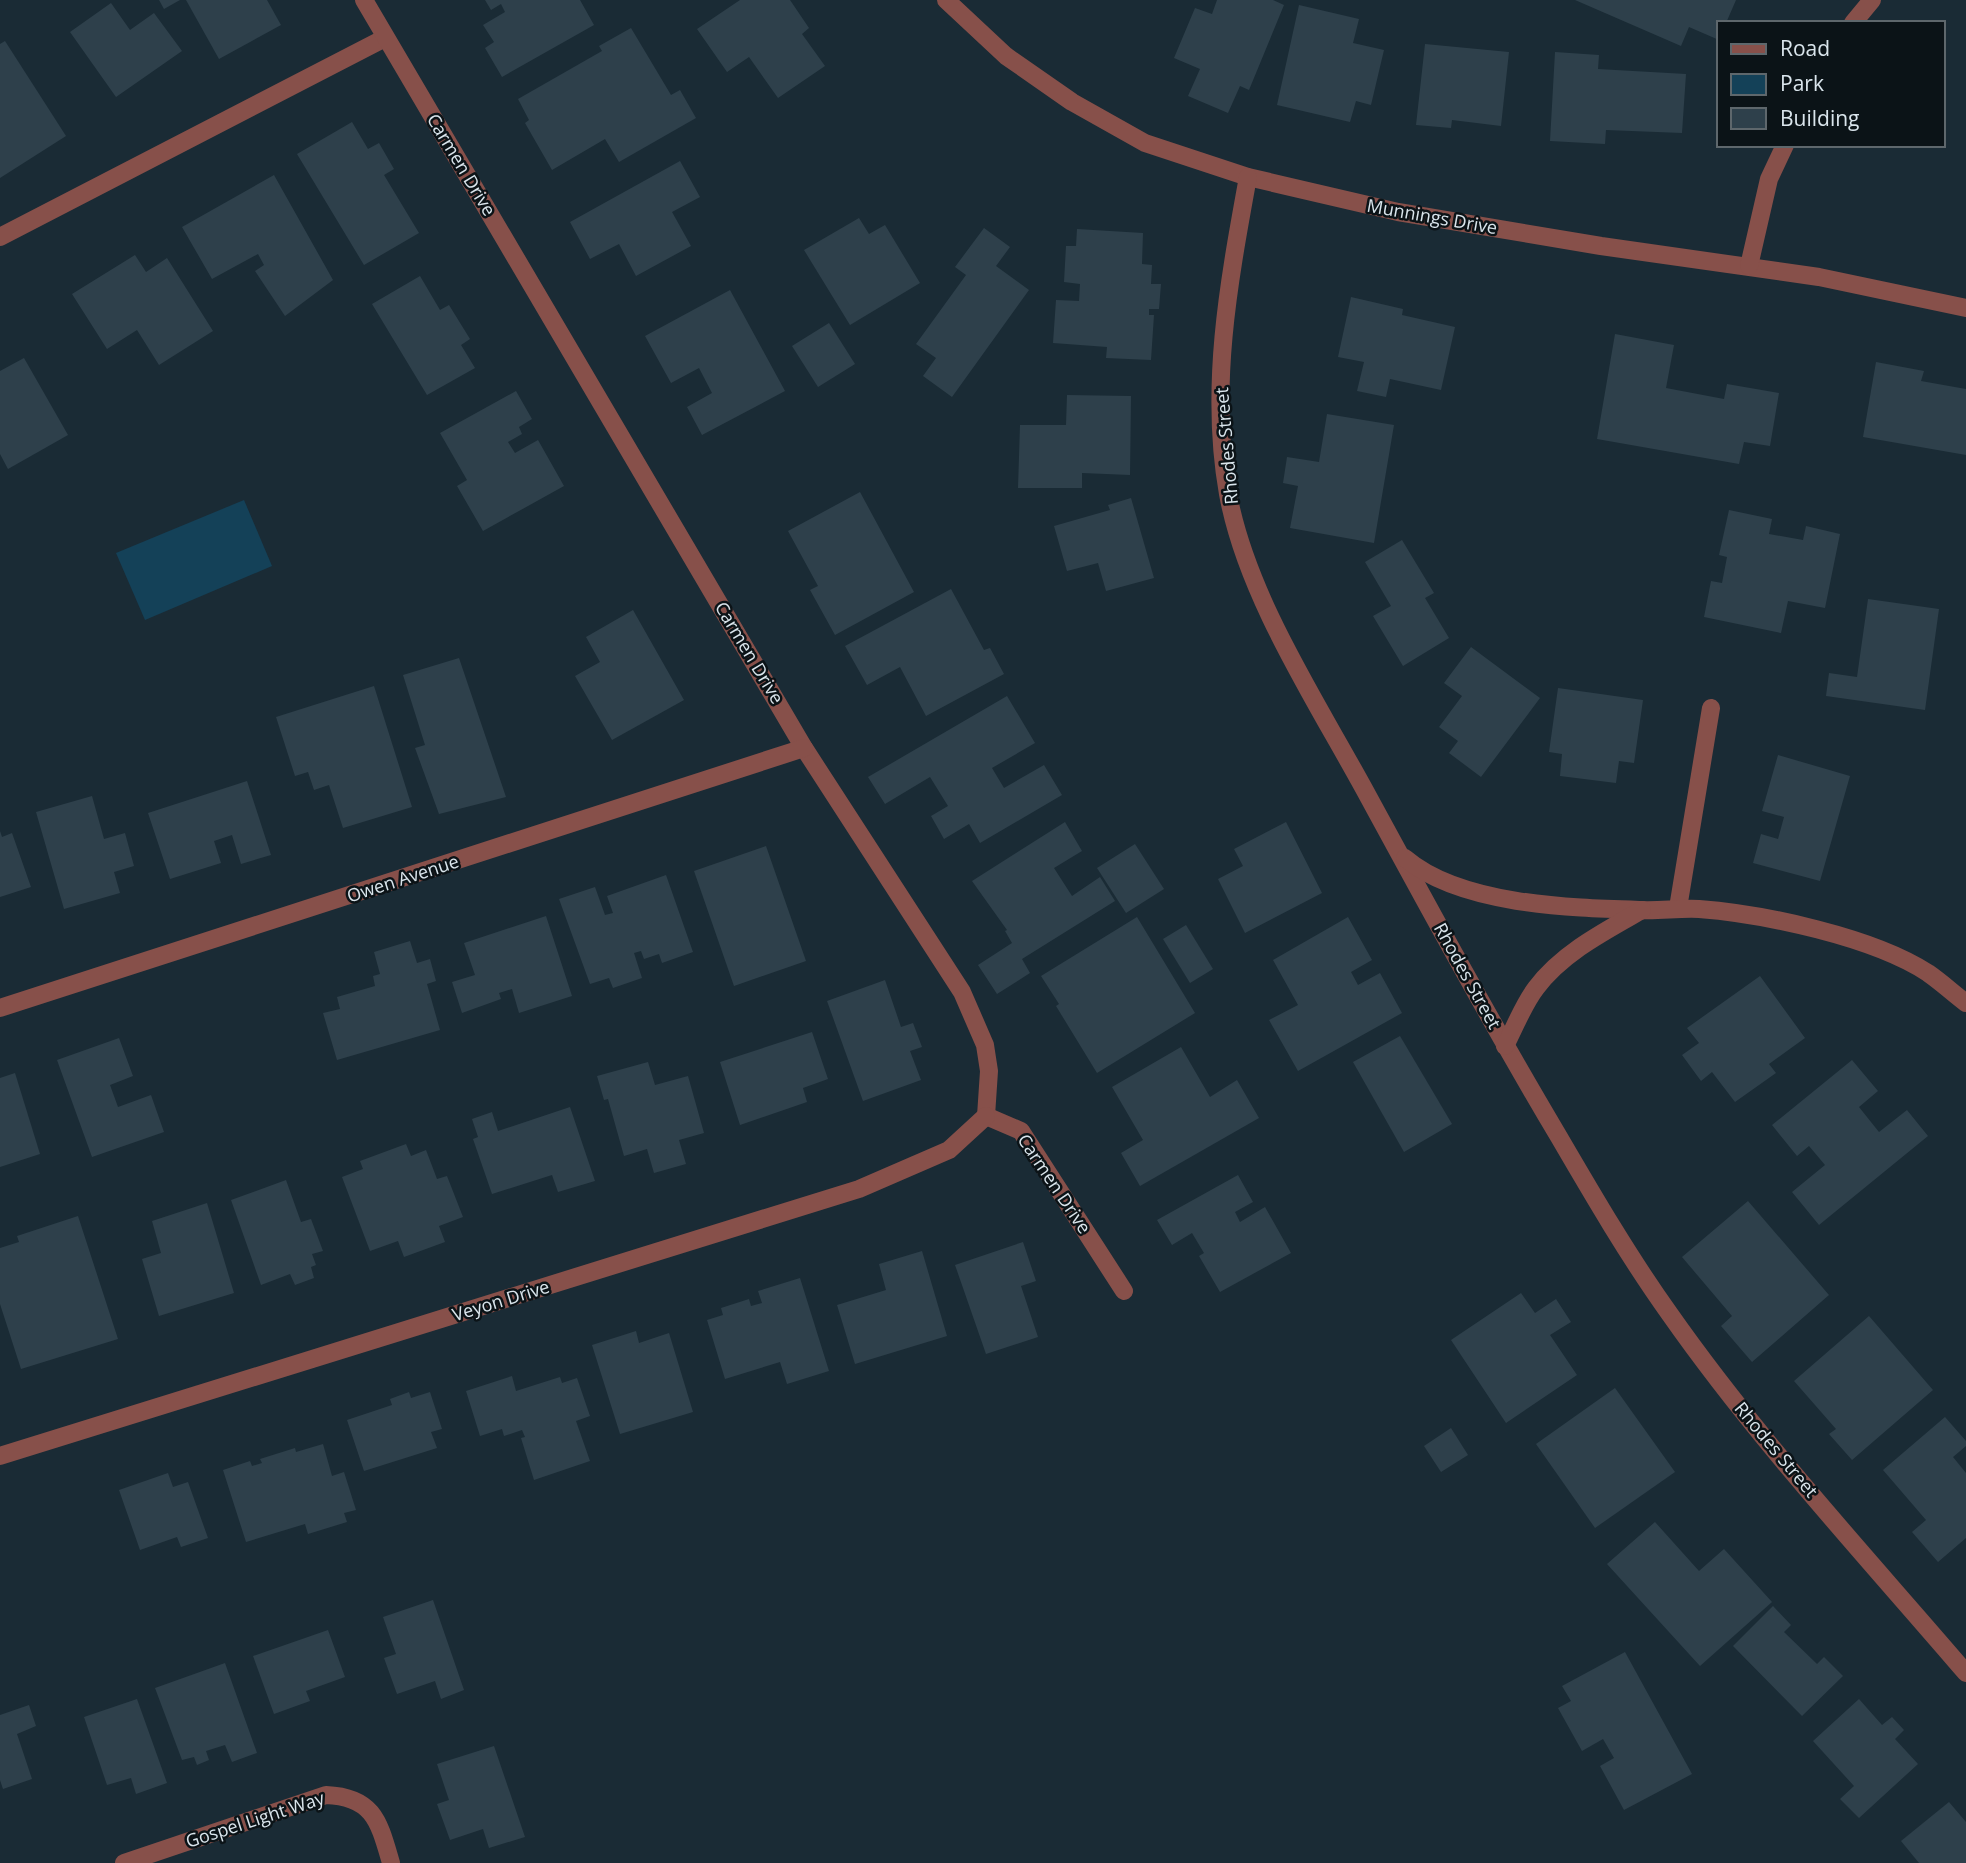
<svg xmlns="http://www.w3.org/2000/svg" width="1966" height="1863" viewBox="0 0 1966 1863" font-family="'Open Sans',sans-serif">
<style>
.green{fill:#144158}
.building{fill:#2e404b}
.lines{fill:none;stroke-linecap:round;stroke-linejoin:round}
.service{stroke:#87504a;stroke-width:18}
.minor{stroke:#87504a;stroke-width:18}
.labels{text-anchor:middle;stroke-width:5;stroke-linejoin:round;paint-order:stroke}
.street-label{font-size:18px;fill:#dae5ec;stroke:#0b1317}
</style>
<rect width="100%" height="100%" fill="#1a2b35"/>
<!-- green -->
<path class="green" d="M244 500 272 566 145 620 116 553Z"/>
<!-- building -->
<g class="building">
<path d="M159 0H180L164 9Z"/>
<path d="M186 0H267L281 25 219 59Z"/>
<path d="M485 0H580L594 25 502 77 485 48 494 42 483 25 505 12 501 4 491 10Z"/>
<path d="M740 0H790L809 28 802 34 825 66 778 98 749 57 727 72 697 29Z"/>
<path d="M1217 0H1273L1284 5 1249 90 1240 86 1228 113 1188 96 1200 69 1174 58 1195 8 1212 14Z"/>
<path d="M1575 0H1736L1726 23H1719V40L1689 27 1681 46Z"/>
<path d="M111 3 130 30 154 13 182 51 116 97 70 32Z"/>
<path d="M1299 5 1359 19 1353 43 1384 50 1371 105 1356 101 1350 122 1277 105Z"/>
<path d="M631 28 671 95 680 90 696 118 619 162 605 139 552 170 525 123 529 120 518 99 602 51 599 46Z"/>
<path d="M5 41 66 136 0 178V44Z"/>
<path d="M1425 44 1509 52 1501 126 1452 120 1451 128 1416 125Z"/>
<path d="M1555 52 1599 55 1598 69 1686 74 1682 133 1606 130 1605 144 1550 141Z"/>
<path d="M352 122 368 149 379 143 394 169 384 175 419 233 364 265 297 154Z"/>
<path d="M680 161 700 197 672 212 691 246 636 276 619 244 590 259 570 222Z"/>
<path d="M274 175 333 280 285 316 255 271 264 265 258 254 212 279 182 227Z"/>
<path d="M859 218 869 234 885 225 920 283 850 325 804 250Z"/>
<path d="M984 228 1010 247 996 266 1029 290 952 397 923 376 936 358 916 344 966 275 955 267Z"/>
<path d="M1077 229 1143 233 1142 264 1152 265 1151 284H1161L1159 309H1149V315H1154L1151 360 1106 358 1107 347 1053 343 1056 300 1079 301 1080 284 1064 282 1066 246H1076Z"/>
<path d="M135 255 146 272 167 258 213 331 159 365 137 330 107 349 72 294Z"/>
<path d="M420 276 440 310 449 305 470 339 461 345 475 368 427 395 372 304Z"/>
<path d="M730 290 785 391 702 435 687 407 712 393 699 368 671 383 645 336Z"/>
<path d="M1351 297 1403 309 1402 315 1455 327 1441 390 1390 379 1386 397 1357 391 1364 362 1338 357Z"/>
<path d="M829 323 855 364 818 387 792 346Z"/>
<path d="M1615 334 1674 345 1666 388 1724 399 1727 384 1779 393 1770 446 1744 442 1739 464 1597 439Z"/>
<path d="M24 358 68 435 8 469 0 454V371Z"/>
<path d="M1876 362 1924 371 1921 381 1966 389V455L1863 437Z"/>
<path d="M516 391 532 419 519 427 522 434 508 442 515 453 538 440 564 486 483 531 457 486 467 480 440 433Z"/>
<path d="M1067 395 1131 396 1130 475 1082 473V488H1018L1020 425H1066Z"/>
<path d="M1327 414 1394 425 1374 543 1290 528 1298 486 1283 483 1287 457 1319 462Z"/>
<path d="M860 492 914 592 835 635 810 590 818 586 788 531Z"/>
<path d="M1131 498 1154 578 1106 591 1098 563 1067 571 1054 526 1110 510 1108 505Z"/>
<path d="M1729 510 1772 519 1769 534 1803 540 1806 526 1840 534 1825 608 1788 601 1781 633 1704 617 1711 581 1722 583 1727 557 1719 555Z"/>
<path d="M1402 540 1434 593 1425 598 1449 638 1403 666 1373 616 1391 606 1365 562Z"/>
<path d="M951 589 984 650 990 648 1004 674 926 716 900 667 867 685 845 646Z"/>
<path d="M1868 599 1939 609 1925 710 1826 696 1829 673 1857 677Z"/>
<path d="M633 610 684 700 612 740 575 676 600 662 586 637Z"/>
<path d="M1471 647 1540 698 1481 777 1449 753 1458 741 1439 727 1462 696 1444 683Z"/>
<path d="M459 658 506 797 439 814 415 748 425 745 403 675Z"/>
<path d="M374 686 412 807 343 828 329 785 314 790 308 772 295 776 276 717Z"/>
<path d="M1558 688 1643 700 1634 763 1619 761 1616 783 1560 776 1562 754 1549 752Z"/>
<path d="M1007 696 1035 743 992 768 1004 788 1044 765 1062 795 980 843 969 824 944 839 931 816 948 806 930 777 885 804 868 777Z"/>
<path d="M1778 755 1850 776 1820 881 1753 863 1761 834 1778 839 1784 817 1762 811Z"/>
<path d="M247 781 271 855 241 864 232 835 214 841 221 863 170 879 148 813Z"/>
<path d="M92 796 104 839 125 833 134 866 114 872 120 893 64 909 36 812Z"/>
<path d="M1065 822 1082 851 1054 868 1072 896 1100 877 1115 901 1022 959 1030 973 997 994 978 965 1012 943 1005 931 1007 930 972 881Z"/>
<path d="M1286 822 1322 893 1245 933 1218 879 1243 866 1234 849Z"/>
<path d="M0 831 2 837 12 833 31 887 0 897Z"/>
<path d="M1135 844 1164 889 1126 913 1097 868Z"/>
<path d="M766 846 806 961 734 986 694 871Z"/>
<path d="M666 875 693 952 662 963 659 954 644 959 641 951 634 953 642 978 613 988 609 978 590 984 559 899 595 887 605 915 613 913 607 896Z"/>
<path d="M546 916 572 996 519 1013 512 989 499 993 501 999 462 1013 452 982 475 975 464 943Z"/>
<path d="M1137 917 1195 1013 1097 1073 1056 1006 1059 1004 1041 976Z"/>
<path d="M1348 917 1372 960 1351 972 1358 985 1380 973 1402 1013 1298 1071 1269 1020 1298 1005 1273 960Z"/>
<path d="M1186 925 1213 969 1190 983 1163 939Z"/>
<path d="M410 941 417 963 430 959 436 981 427 984 440 1030 337 1060 323 1013 340 1009 337 997 375 986 373 976 380 974 374 952Z"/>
<path d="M1760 976 1805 1038 1769 1064 1776 1073 1735 1102 1712 1072 1701 1081 1682 1055 1699 1043 1687 1028Z"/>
<path d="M885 980 901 1027 913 1023 922 1047 910 1051 921 1080 863 1101 827 1001Z"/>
<path d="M812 1032 828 1079 803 1088 807 1102 740 1125 720 1062Z"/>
<path d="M1400 1036 1452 1124 1404 1152 1353 1062Z"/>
<path d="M119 1038 133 1076 110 1085 118 1107 151 1095 164 1132 92 1157 57 1060Z"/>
<path d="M1181 1047 1210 1097 1237 1080 1259 1118 1140 1186 1121 1153 1143 1140 1112 1087Z"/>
<path d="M1852 1060 1878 1091 1859 1107 1879 1132 1907 1110 1928 1136 1819 1225 1792 1192 1825 1165 1809 1146 1797 1156 1772 1125Z"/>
<path d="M648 1062 655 1085 688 1076 704 1133 679 1140 686 1164 654 1173 647 1149 624 1156 608 1099 604 1100 597 1076Z"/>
<path d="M15 1073 40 1154 0 1167V1078Z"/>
<path d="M570 1107 595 1181 558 1192 552 1175 492 1194 473 1139 478 1137 472 1119 492 1112 498 1131Z"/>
<path d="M406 1144 411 1156 426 1150 437 1179 447 1176 463 1217 439 1226 445 1242 404 1257 398 1241 370 1251 342 1177 363 1169 360 1161Z"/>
<path d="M1238 1175 1253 1202 1235 1212 1240 1222 1265 1207 1291 1253 1220 1292 1199 1256 1204 1253 1192 1233 1172 1245 1157 1220Z"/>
<path d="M286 1180 301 1222 311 1219 323 1251 312 1254 316 1265 311 1267 314 1278 295 1285 290 1274 261 1285 231 1200Z"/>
<path d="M1748 1201 1829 1295 1752 1362 1721 1326 1732 1316 1682 1257Z"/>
<path d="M207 1203 234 1293 159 1316 142 1259 161 1253 152 1221Z"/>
<path d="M78 1216 118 1339 21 1369 0 1304V1248L19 1242 17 1236Z"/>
<path d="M1023 1242 1036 1281 1021 1286 1038 1337 986 1354 955 1265Z"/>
<path d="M922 1251 947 1336 855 1364 837 1305 886 1290 879 1264Z"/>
<path d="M800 1278 829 1371 787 1384 780 1362 725 1379 707 1320 723 1315 721 1308 749 1299 751 1306 762 1303 758 1291Z"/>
<path d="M1521 1293 1535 1313 1556 1299 1571 1322 1550 1335 1577 1375 1506 1423 1451 1340Z"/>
<path d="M1869 1316 1933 1390 1852 1460 1829 1434 1836 1429 1794 1381Z"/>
<path d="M636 1331 639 1343 669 1333 693 1412 620 1434 592 1345Z"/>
<path d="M512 1376 516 1391 560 1377 562 1383 577 1378 590 1416 576 1421 590 1461 534 1480 521 1438 525 1437 522 1430 504 1436 502 1429 480 1436 466 1391Z"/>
<path d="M1615 1388 1675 1472 1595 1528 1536 1444Z"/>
<path d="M409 1392 411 1398 430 1392 442 1429 431 1432 437 1448 364 1471 347 1420 392 1405 390 1399Z"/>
<path d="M1945 1417 1966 1441V1446L1953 1457 1966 1473V1538L1938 1562 1912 1532 1926 1520 1883 1470Z"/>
<path d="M1451 1428 1468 1455 1441 1472 1424 1446Z"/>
<path d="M323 1444 332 1476 344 1472 356 1510 344 1513 347 1522 308 1534 305 1524 246 1542 223 1470 250 1461 252 1466 262 1463 260 1459 295 1448 296 1452Z"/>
<path d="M168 1473 173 1487 188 1482 208 1538 181 1547 177 1537 140 1550 119 1490Z"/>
<path d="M1655 1522 1699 1571 1724 1549 1772 1602 1700 1666 1607 1564Z"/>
<path d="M433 1600 464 1690 441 1699 435 1681 397 1694 384 1658 396 1654 383 1617Z"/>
<path d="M1773 1606 1791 1625 1784 1632 1817 1664 1824 1657 1843 1676 1802 1716 1733 1646Z"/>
<path d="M328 1630 345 1677 306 1691 310 1701 274 1714 253 1656Z"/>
<path d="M1625 1652 1692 1774 1624 1810 1600 1766 1614 1758 1603 1739 1582 1751 1558 1708 1571 1701 1562 1686Z"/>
<path d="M225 1663 257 1753 232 1762 225 1745 206 1751 209 1760 197 1765 194 1757 182 1760 155 1688Z"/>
<path d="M137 1699 167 1783 136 1794 131 1778 107 1785 84 1717Z"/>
<path d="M1859 1699 1882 1725 1892 1717 1904 1730 1895 1739 1918 1764 1859 1818 1840 1799 1854 1786 1813 1741Z"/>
<path d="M29 1705 36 1726 17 1734 32 1779 3 1789 0 1780V1715Z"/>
<path d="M494 1746 525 1837 489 1848 483 1829 450 1840 437 1804 449 1800 437 1764Z"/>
<path d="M1949 1802 1966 1822V1863H1919L1901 1841Z"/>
</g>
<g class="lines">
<!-- service -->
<g class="service">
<path d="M0 237 385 38"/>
<path d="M1678 908 1711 708"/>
</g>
<!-- minor -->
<g class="minor">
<path d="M364 0 804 748 962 992 985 1045 989 1071 986 1116"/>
<path d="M946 0 1006 56 1072 102 1145 143 1248 177 1398 212 1601 246 1819 277 1966 308"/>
<path d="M1853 23 1872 0"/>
<path d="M1248 177C1229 281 1209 387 1228 494 1247 598 1319 705 1369 798 1431 912 1493 1026 1559 1137 1594 1197 1629 1257 1669 1313 1758 1440 1865 1555 1966 1673"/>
<path d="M1749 266 1769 179 1785 145"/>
<path d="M1405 858C1460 905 1570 908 1640 910 1660 911 1679 908 1699 909 1764 914 1873 937 1928 973 1941 982 1953 993 1966 1003"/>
<path d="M0 1008 804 748"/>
<path d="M1505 1046C1515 1027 1523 1005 1536 988 1562 953 1605 931 1642 910"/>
<path d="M986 1116 1021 1131 1124 1291"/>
<path d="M0 1456 859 1189 949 1150 986 1116"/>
<path d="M124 1863 326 1795C374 1797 379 1822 391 1863"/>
</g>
</g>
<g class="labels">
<!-- street labels -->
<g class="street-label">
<text transform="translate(461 165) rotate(59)" y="6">Carmen Drive</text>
<text transform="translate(1432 217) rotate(10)" y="6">Munnings Drive</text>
<text transform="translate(1227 446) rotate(-95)" y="6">Rhodes Street</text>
<text transform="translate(749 653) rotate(59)" y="6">Carmen Drive</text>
<text transform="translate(403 879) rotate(-18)" y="6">Owen Avenue</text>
<text transform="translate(1467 976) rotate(61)" y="6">Rhodes Street</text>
<text transform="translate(1054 1184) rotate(56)" y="6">Carmen Drive</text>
<text transform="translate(501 1301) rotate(-17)" y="6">Veyon Drive</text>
<text transform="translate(1776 1450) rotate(50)" y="6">Rhodes Street</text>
<text transform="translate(255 1820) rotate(-18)" y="6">Gospel Light Way</text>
</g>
</g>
<!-- legend -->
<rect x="1717" y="21" width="228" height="126" fill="#0b1317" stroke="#5e676c" stroke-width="2"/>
<rect x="1731" y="44" width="35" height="10" fill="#87504a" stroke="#5e676c" stroke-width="2"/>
<text x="1780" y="56" font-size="21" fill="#dae5ec">Road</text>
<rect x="1731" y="74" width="35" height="21" fill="#144158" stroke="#5e676c" stroke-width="2"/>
<text x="1780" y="91" font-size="21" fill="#dae5ec">Park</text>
<rect x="1731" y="108" width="35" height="21" fill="#2e404b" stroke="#5e676c" stroke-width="2"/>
<text x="1780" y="126" font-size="21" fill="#dae5ec">Building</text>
</svg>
